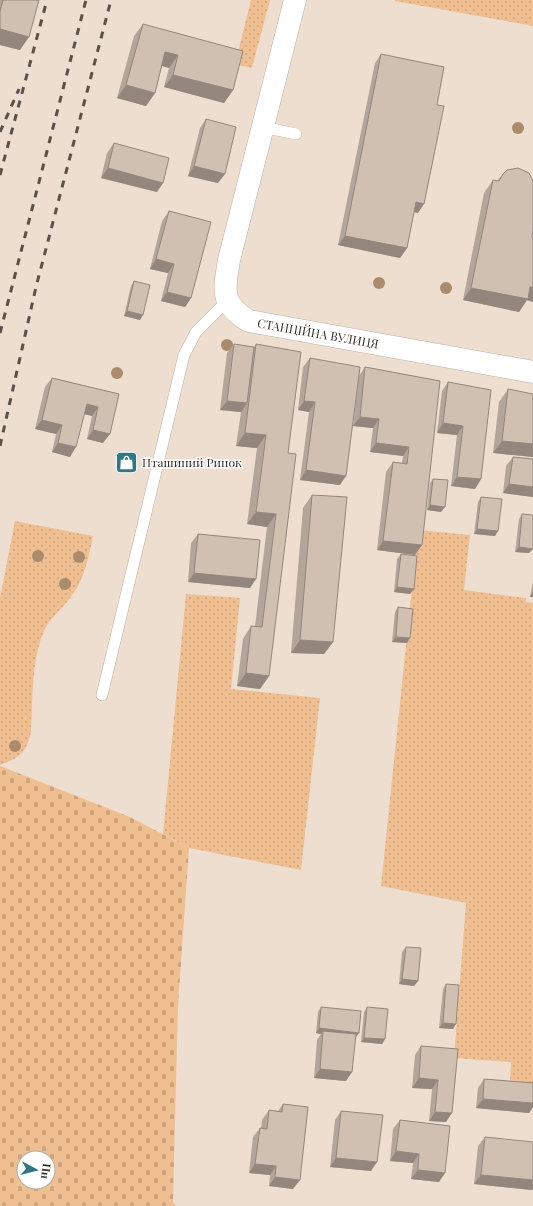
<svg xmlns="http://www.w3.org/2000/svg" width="533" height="1206" viewBox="0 0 533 1206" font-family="'Playfair Display',serif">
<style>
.grass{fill:url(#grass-dots)}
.cemetery{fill:url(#cemetery-stones);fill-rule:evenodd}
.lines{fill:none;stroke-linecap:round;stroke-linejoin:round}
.lane-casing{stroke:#beafa1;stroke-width:12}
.street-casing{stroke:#beafa1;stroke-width:23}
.lane{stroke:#fff;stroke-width:11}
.street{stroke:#fff;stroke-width:22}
.rail{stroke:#59514a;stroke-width:3;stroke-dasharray:7 7;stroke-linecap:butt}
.tree{fill:#aa8b6b}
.wall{fill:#b3a599}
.shaded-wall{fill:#92867d}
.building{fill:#d0c0b2;stroke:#92867d}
.labels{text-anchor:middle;stroke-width:3;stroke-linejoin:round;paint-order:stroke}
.street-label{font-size:12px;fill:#37302b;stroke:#fff}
.poi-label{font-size:12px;fill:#37302b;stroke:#fff;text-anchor:start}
</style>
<defs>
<pattern id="grass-dots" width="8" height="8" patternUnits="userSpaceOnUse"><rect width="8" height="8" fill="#f0bf91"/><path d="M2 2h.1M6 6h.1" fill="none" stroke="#cea47d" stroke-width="1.8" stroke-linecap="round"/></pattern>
<pattern id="cemetery-stones" width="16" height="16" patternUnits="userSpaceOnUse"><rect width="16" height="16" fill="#f0bf91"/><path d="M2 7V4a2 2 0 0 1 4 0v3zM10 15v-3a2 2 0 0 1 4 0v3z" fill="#cea47d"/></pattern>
</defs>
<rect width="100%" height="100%" fill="#eedecf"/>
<!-- grass -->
<g class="grass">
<path d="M251 0H270L252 68 235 64Z"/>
<path d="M395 0H533V26L395 1Z"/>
<path d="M15 521 93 536C89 555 85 577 73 594 66 605 53 615 46 627 31 655 33 701 31 732 26 754 20 757 0 765V598Z"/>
<path d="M418 530 470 535 464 590 526 598V602L533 603V1086L510 1083 511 1062 454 1058 466 903 381 886Z"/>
<path d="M186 594 240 598 231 689 320 698 301 870 189 848 163 834Z"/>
</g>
<!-- cemetery -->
<path class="cemetery" d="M0 766 130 817 189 848 178 1006 173 1202 176 1206H0ZM24 1158H48V1182H24Z"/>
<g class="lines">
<defs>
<g id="lane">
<path d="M263 127 296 134"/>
<path d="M102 695 184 355 196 332 227 301"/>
</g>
<path id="street" d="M295 0 229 260C224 291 220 304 249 321L533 372"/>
</defs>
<!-- lane casing -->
<use href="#lane" class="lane-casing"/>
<!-- street casing -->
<use href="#street" class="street-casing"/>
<!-- lane -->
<use href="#lane" class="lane"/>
<!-- street -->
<use href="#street" class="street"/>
<!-- rail -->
<g class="rail">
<path d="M0 132 19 89"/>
<path d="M0 175 47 0"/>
<path d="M0 333 86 0"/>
<path d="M0 446 36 287 111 0"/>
</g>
</g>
<!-- trees -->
<g class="tree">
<circle cx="518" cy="128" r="6"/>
<circle cx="379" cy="283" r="6"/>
<circle cx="446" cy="288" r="6"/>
<circle cx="227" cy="345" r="6"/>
<circle cx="117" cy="373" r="6"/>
<circle cx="38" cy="556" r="6"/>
<circle cx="79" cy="557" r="6"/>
<circle cx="65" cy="584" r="6"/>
<circle cx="15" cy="746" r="6"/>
</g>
<!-- wall -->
<g class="wall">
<path d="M0 0H39L20 50 0 45Z"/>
<path d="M143 24 233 90 224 103 164 87 169 68 162 66 155 93 146 106 117 98 134 36Z"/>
<path d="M381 54 437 105 418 213 414 212 407 248 400 258 338 245 375 63Z"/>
<path d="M206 119 218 183 188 176 200 128Z"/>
<path d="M114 143 157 192 101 178 107 153Z"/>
<path d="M503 174 532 237 533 238V302L527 300 519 312 463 300 484 193 493 180 497 181Z"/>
<path d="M169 211 191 298 185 307 161 301 168 273 150 269 162 221Z"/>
<path d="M134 281 140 320 124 316 131 286Z"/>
<path d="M234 344 254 347 256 344 288 453 269 676 260 689 237 686 243 639 251 626H255L267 527 247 524 257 448 236 446 241 412 220 410 227 353Z"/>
<path d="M310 358 359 376 365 367 440 381 415 555 377 550 386 472 393 462 402 463 403 456 370 452 373 428 353 426 358 383 340 485 300 480 309 412 298 410 303 367Z"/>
<path d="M52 378 119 394 103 443 87 439 92 416 84 414 70 457 52 452 56 434 35 429 45 387Z"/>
<path d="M448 382 481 479 475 489 451 486 457 435 437 433 442 391Z"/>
<path d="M508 389 533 394V457L493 453 499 402Z"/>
<path d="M513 457 533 459V497L503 493 506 466Z"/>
<path d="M433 479 441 512 427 510 430 483Z"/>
<path d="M312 495 333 642 324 654 291 653 303 508Z"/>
<path d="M481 497 495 536 474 534 478 502Z"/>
<path d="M522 514 529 553 515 552 519 519Z"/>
<path d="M198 534 250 588 188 582 191 543Z"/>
<path d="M401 554 410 594 394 592 397 559Z"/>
<path d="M533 581V597H530Z"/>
<path d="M398 607 407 643 392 642 395 612Z"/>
<path d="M406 947 418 981 414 986 399 984 402 952Z"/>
<path d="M446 984 453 1029 439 1028 443 989Z"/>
<path d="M321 1007 359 1033 355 1037 346 1081 314 1078 317 1040 321 1034 316 1033 318 1012Z"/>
<path d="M367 1007 385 1039 382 1044 361 1042 364 1012Z"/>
<path d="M421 1046 458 1049 446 1122 429 1121 432 1089 412 1088 415 1055Z"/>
<path d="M484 1079 533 1083V1107L529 1113 476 1108 478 1088Z"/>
<path d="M283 1104 293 1189 269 1186 270 1175 249 1173 253 1137 260 1128H261L262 1120 269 1110 278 1111Z"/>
<path d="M341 1111 371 1171 330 1167 335 1120Z"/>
<path d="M400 1120 439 1182 411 1179 413 1163 390 1161 393 1129Z"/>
<path d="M485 1137 532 1190 474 1184 478 1146Z"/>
</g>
<!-- shaded-wall -->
<g class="shaded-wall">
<path d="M0 29 29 37 20 50 0 45Z"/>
<path d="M165 52 178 55 169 68 156 64Z"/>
<path d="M173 75 233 90 224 103 164 87Z"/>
<path d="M126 85 155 93 146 106 117 98Z"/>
<path d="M194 166 225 174 218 183 188 176Z"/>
<path d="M108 168 163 183 157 192 101 178Z"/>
<path d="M416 202 424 204 418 213 410 211Z"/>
<path d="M345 236 407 248 400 258 338 245Z"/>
<path d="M156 259 174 264 168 273 150 269Z"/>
<path d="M530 287H533V302L527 300 519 312 463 300 471 288Z"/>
<path d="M167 292 191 298 185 307 161 301Z"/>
<path d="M127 311 143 315 140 320 124 316Z"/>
<path d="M227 401 247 403 241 412 220 410Z"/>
<path d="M304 401 315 402 309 412 298 410Z"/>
<path d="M87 404 98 407 92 416 80 413Z"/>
<path d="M360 417 379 419 373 428 353 426Z"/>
<path d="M42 420 62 425 56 434 35 429Z"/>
<path d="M443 423 463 426 457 435 437 433Z"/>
<path d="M93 430 110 434 103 443 87 439Z"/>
<path d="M245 433 266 435 257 448 236 446Z"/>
<path d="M502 441 533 444V457L493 453Z"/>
<path d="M58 443 76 447 70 457 52 452Z"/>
<path d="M376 443 409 447 403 456 370 452Z"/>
<path d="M306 470 346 476 340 485 300 480Z"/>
<path d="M457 477 481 479 475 489 451 486Z"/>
<path d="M509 484 533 487V497L503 493Z"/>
<path d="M430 505 445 507 441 512 427 510Z"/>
<path d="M256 512 276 514 267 527 247 524Z"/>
<path d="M477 529 498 531 495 536 474 534Z"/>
<path d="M383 541 422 545 415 555 377 550Z"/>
<path d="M519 547 533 549 529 553 515 552Z"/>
<path d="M194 573 256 579 250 588 188 582Z"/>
<path d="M397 587 414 589 410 594 394 592Z"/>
<path d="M533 592V597H530Z"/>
<path d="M396 637 410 638 407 643 392 642Z"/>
<path d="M300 640 333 642 324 654 291 653Z"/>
<path d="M246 673 269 676 260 689 237 686Z"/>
<path d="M402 979 418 981 414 986 399 984Z"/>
<path d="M443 1023 456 1024 453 1029 439 1028Z"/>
<path d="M319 1028 359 1033 356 1037 323 1034V1031L321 1034 316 1033Z"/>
<path d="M364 1038 385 1039 382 1044 361 1042Z"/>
<path d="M320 1069 352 1072 346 1081 314 1078Z"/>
<path d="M419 1078 438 1080 432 1089 412 1088Z"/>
<path d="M483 1099 533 1103V1107L529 1113 476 1108Z"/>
<path d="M435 1112 452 1113 446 1122 429 1121Z"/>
<path d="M396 1151 419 1154 413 1163 390 1161Z"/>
<path d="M336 1158 377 1162 371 1171 330 1167Z"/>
<path d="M255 1164 276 1166 270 1175 249 1173Z"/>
<path d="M418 1170 445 1173 439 1182 411 1179Z"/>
<path d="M481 1175 533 1180V1189L532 1190 474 1184Z"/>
<path d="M275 1177 300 1180 293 1189 269 1186Z"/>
</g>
<!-- building -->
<g class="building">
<path d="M3 0H39L29 37 0 29V12Z"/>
<path d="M143 24 243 51 233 90 173 75 178 55 165 52 155 93 126 85Z"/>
<path d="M381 54 444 67 437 105 444 106 424 204 416 202 407 248 345 236Z"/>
<path d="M206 119 236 127 225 174 194 166Z"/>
<path d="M114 143 169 158 163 183 108 168Z"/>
<path d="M518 168 529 173 533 181V230L532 237 533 238V287H530L528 299 471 288 493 180 499 181 503 174 507 170Z"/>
<path d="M169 211 211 222 191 298 167 292 174 264 156 259Z"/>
<path d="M134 281 150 285 143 315 127 311Z"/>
<path d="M234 344 254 347 247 403 227 401Z"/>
<path d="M256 344 301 352 288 453 296 454 269 676 246 673 251 626 262 627 276 514 256 512 266 435 245 433Z"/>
<path d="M310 358 360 367 346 476 306 470 315 402 304 401Z"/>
<path d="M365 367 440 381 422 545 383 541 393 462 407 464 409 447 376 443 379 419 360 417Z"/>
<path d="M52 378 119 394 110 434 93 430 98 407 87 404 76 447 58 443 62 425 42 420Z"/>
<path d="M448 382 491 390 481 479 457 477 463 426 443 423Z"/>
<path d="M508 389 533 394V444L502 441Z"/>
<path d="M513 457 533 459V487L509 484Z"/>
<path d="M433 479 448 480 445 507 430 505Z"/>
<path d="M312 495 347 497 333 642 300 640Z"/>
<path d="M481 497 502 499 498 531 477 529Z"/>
<path d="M522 514 533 515V549L519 547Z"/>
<path d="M198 534 260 540 256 579 194 573Z"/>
<path d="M401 554 417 556 414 589 397 587Z"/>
<path d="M398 607 413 609 410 638 396 637Z"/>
<path d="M406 947 421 948 418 981 402 979Z"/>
<path d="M446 984 459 985 456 1024 443 1023Z"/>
<path d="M321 1007 361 1011 359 1033 319 1028Z"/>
<path d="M367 1007 388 1009 385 1039 364 1038Z"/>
<path d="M323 1031 356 1034 352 1072 320 1069Z"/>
<path d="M421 1046 458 1049 452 1113 435 1112 438 1080 419 1078Z"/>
<path d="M484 1079 533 1083V1103L483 1099Z"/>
<path d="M283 1104 308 1107 300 1180 275 1177 276 1166 255 1164 260 1128 267 1129 269 1110 282 1112Z"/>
<path d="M341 1111 383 1115 377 1162 336 1158Z"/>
<path d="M400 1120 450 1126 445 1173 418 1170 419 1154 396 1151Z"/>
<path d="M485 1137 533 1142V1180L481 1175Z"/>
</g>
<!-- icons -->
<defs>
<symbol id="shop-square" viewBox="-11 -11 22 22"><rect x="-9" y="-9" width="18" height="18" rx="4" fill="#317685" stroke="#fff"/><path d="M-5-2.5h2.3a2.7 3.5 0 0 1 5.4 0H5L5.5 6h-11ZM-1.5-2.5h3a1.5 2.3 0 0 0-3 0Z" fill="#fff"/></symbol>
</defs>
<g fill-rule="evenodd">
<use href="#shop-square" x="114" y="450" width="25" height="25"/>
</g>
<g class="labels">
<!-- street labels -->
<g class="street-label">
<text transform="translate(318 334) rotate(10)" y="4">СТАНЦІЙНА ВУЛИЦЯ</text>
</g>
<!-- poi labels -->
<g class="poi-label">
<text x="142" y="467">Пташиний Ринок</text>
</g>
</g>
<!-- north arrow -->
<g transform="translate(36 1170) rotate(97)"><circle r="19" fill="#ffffff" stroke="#afacaa"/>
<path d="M0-3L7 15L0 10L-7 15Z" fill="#317685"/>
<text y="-6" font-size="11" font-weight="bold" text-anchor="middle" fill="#37302b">Пн</text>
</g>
</svg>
